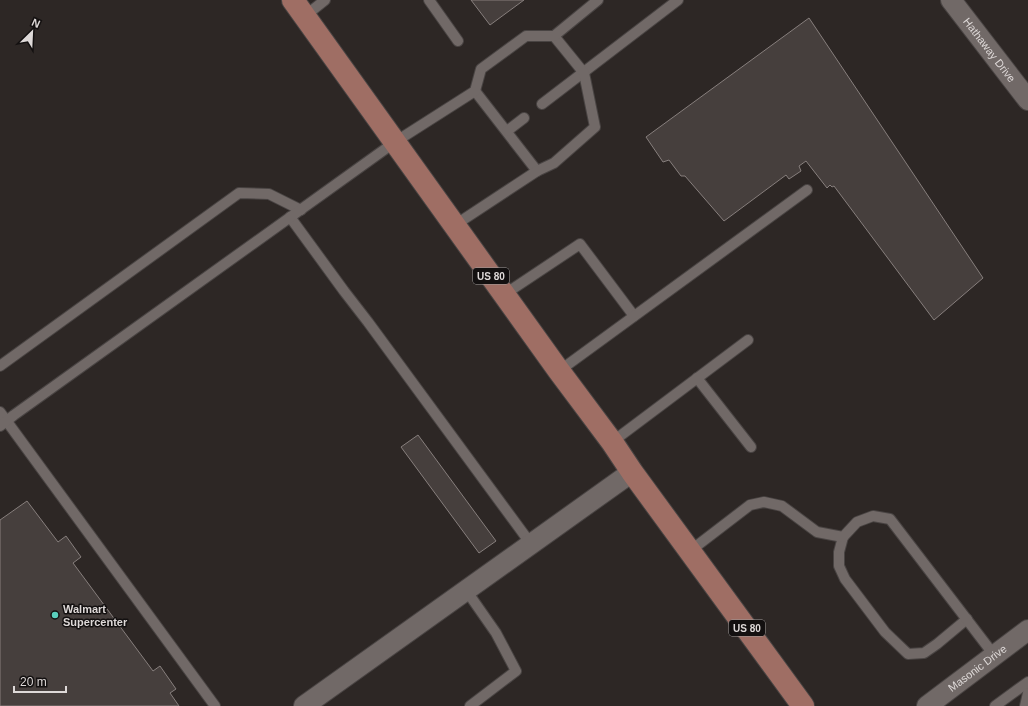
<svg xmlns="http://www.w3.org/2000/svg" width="1028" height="706" viewBox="0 0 1028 706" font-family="Arial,sans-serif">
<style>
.building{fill:#463f3d;stroke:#877f7d}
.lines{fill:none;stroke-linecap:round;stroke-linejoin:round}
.service-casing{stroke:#494443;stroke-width:12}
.minor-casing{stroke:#494443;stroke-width:22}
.primary-casing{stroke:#494443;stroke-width:24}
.service{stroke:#716967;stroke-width:10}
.minor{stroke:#716967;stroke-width:20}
.primary{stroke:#9f6e64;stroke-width:22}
.poi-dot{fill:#5acebc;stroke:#131010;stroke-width:1.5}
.labels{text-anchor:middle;stroke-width:3;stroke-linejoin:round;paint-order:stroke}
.shield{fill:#131010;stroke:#a19d9c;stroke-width:1}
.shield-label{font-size:10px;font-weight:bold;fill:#ded9d8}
.street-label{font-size:11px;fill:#ded9d8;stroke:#131010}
.poi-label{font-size:11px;font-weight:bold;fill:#ded9d8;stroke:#131010;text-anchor:start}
</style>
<rect width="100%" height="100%" fill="#2d2725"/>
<!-- building -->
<g class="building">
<path d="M471 0H524L490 25Z"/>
<path d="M809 18 983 278 934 320 834 186 832 187 830 185 827 188 806 161 799 166 801 171 789 179 786 175 724 221 685 176H681L669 160 663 162 646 137Z"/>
<path d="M418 435 496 541 479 553 401 447Z"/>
<path d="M27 501 58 542 66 536 81 557 73 563 153 671 160 666 176 689 170 693 179 706H0V520Z"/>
</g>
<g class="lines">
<defs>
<g id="service">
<path d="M429 0 458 41"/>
<path d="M305 16 325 0"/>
<path d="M475 91 537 171"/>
<path d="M542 104 678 0"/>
<path d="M507 131 524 118"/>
<path d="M290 217 344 291 368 322 531 544"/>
<path d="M455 225 537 171 554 163 595 127 584 73 554 36"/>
<path d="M505 294 580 244 634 316"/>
<path d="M0 366 239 193 269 194 301 210"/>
<path d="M559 371 807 190"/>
<path d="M697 378 751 447"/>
<path d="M0 412 215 706"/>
<path d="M0 426 14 415 395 142 475 91 481 69 526 36H554L598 0"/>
<path d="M612 442 748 340"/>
<path d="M843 537 839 552V566L845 579 885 632 908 654 924 653 937 644 967 619"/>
<path d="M690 551 750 505 764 502 782 506 817 532 843 537 857 522 873 516 890 519 994 655"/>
<path d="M466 590 496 633 516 671 470 706"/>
<path d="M995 706 1028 682"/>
<path d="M1025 706 1028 693"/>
</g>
<g id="minor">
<path id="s1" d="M951 0 1028 100"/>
<path d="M304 706 632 472"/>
<path id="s2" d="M927 706 1028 630"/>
</g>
<path id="primary" d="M293 0 559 371 612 442 632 472 803 706"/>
</defs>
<!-- service casing -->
<use href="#service" class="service-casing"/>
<!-- minor casing -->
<use href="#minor" class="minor-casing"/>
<!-- primary casing -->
<use href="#primary" class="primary-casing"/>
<!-- service -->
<use href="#service" class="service"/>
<!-- minor -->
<use href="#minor" class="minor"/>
<!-- primary -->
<use href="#primary" class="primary"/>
</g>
<!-- markers -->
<circle class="poi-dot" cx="55" cy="615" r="4"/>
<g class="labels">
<!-- shield labels -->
<g class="shield">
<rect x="473" y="268" width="36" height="16" rx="3"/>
<rect x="729" y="620" width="36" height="16" rx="3"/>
</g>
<g class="shield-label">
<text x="491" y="280">US 80</text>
<text x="747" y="632">US 80</text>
</g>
<!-- street labels -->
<g class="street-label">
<text dy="4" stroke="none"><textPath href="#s1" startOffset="63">Hathaway Drive</textPath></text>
<text dy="4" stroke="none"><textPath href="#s2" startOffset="63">Masonic Drive</textPath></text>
</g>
<!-- poi labels -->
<g class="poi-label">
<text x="63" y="613">Walmart<tspan x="63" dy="13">Supercenter</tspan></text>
</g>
</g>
<!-- north arrow -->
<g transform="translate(32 32) rotate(24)" stroke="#131010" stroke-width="3" paint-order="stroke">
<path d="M0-3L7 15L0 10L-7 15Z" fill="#ded9d8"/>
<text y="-6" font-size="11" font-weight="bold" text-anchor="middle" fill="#ded9d8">N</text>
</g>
<!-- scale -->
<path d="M14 686v6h52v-6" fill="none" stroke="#ded9d8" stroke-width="2"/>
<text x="20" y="686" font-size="12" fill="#ded9d8" stroke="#131010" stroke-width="3" paint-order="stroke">20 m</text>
</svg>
